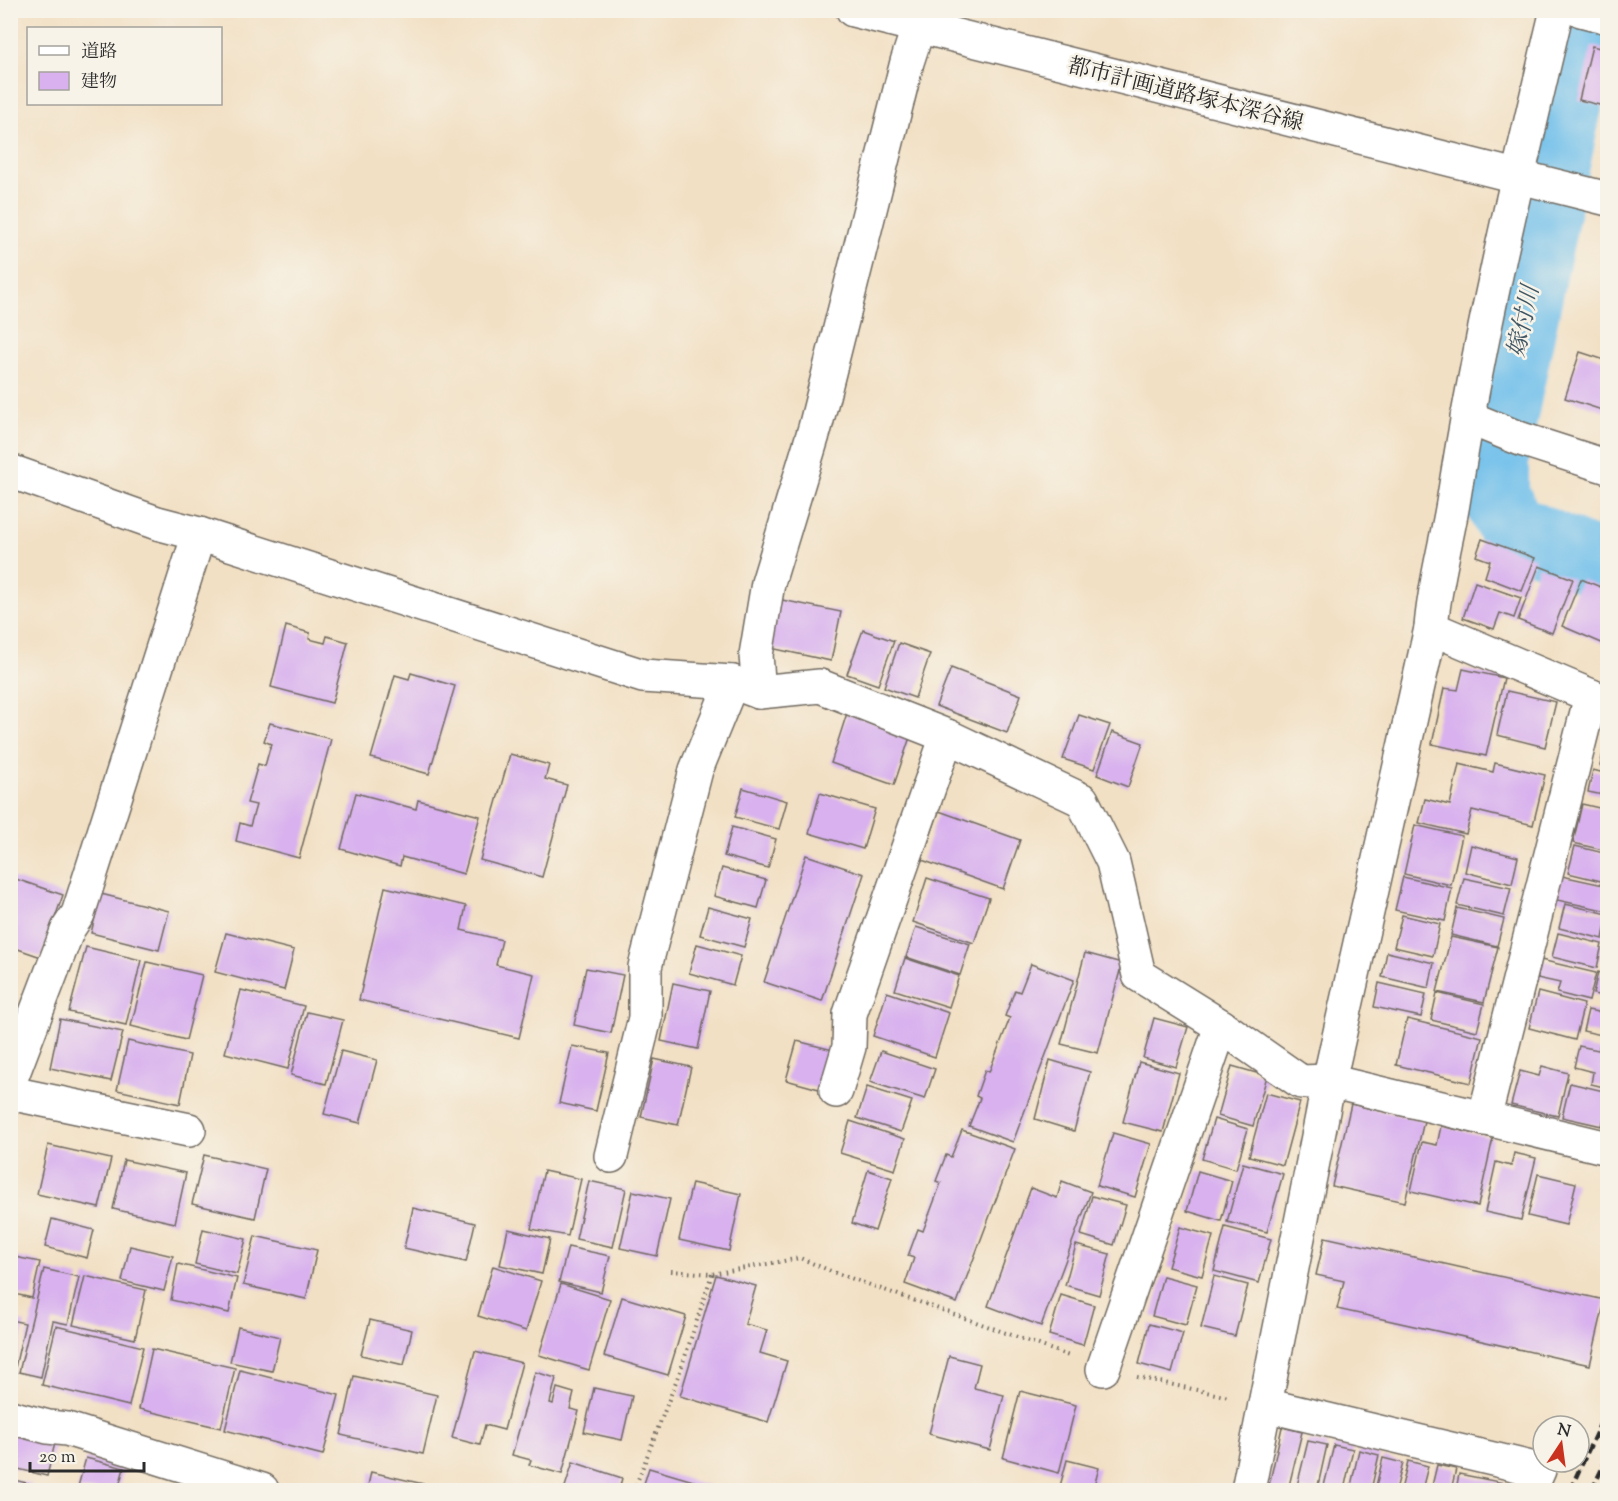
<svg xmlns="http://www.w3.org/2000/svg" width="1618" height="1501" viewBox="0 0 1618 1501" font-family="'Sorts Mill Goudy','Noto Serif JP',serif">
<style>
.green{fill:#b5d67e;stroke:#708054;stroke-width:1.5}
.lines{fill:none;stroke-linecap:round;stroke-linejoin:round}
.river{stroke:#70bfeb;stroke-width:68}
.building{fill:#d8b1ee}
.minor-casing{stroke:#716a61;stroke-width:36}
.path{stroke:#716a61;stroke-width:4;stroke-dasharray:1.5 4.5;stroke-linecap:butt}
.minor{stroke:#fff;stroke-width:33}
.rail{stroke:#2b2b2b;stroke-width:4.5;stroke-dasharray:9 4.5;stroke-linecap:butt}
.labels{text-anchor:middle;stroke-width:5;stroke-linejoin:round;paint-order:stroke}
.street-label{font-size:22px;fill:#2b2b2b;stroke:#f7f3e8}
.water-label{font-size:24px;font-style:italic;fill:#405765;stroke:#f7f3e8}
</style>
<rect width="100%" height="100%" fill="#f7f3e8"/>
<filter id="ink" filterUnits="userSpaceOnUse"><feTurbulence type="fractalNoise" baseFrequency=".0167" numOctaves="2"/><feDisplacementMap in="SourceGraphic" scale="12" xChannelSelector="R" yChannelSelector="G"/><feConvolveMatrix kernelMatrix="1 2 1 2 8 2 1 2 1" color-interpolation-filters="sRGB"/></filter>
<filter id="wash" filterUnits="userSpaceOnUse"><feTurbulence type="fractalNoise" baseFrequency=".008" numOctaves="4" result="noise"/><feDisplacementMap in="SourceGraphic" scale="24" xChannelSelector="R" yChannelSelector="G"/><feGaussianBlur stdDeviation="1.35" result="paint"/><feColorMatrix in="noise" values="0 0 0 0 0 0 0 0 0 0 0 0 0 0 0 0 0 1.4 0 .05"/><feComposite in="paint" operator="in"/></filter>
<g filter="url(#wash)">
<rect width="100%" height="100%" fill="#f2e0c4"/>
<!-- green -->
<path class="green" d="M1607 487H1608L1607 550 1593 545Z"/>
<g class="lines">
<!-- river -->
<path class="river" d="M1588 10 1495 458V494L1511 527 1608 569"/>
</g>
<g id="blocks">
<!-- building -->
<g class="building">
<path d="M1592 46 1608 50V107L1579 100Z"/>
<path d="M1580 352 1608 361V412L1565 398Z"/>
<path d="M1482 539 1535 558 1522 591 1485 577 1490 561 1476 556Z"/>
<path d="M1539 566 1573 579 1552 633 1518 620Z"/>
<path d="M1581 579 1608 590V635L1604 644 1562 626Z"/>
<path d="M1475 582 1521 598 1514 618 1500 613 1494 629 1463 618Z"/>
<path d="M777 599 841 612 831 661 766 647Z"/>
<path d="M286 626 310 633 309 639 325 643 327 636 348 642 332 703 271 687Z"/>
<path d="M863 630 894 641 878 685 847 674Z"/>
<path d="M899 643 930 654 915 698 884 687Z"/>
<path d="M951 668 1021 695 1007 733 936 706Z"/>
<path d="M1463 669 1504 678 1486 756 1432 744 1444 688 1458 690Z"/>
<path d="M411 673 455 686 429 774 371 758 395 675 409 679Z"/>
<path d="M1507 691 1556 702 1545 747 1497 735Z"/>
<path d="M847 713 911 734 894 785 831 763Z"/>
<path d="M1079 715 1110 725 1094 769 1063 759Z"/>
<path d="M270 723 331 739 299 858 236 841 240 823 250 826 256 805 247 803 258 764 265 766 271 744 264 741Z"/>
<path d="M1112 732 1143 743 1128 787 1097 775Z"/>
<path d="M1607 737H1608V768L1600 766Z"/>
<path d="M510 754 549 765 545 779 567 785 542 877 480 860Z"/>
<path d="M1495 763 1545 775 1533 825 1472 810 1466 834 1419 823 1425 799 1450 805 1459 764 1493 772Z"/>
<path d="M1593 770 1608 774V796L1588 792Z"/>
<path d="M743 788 787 801 779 829 735 817Z"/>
<path d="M356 793 416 809 418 800 480 816 464 874 402 857 400 866 341 849Z"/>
<path d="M820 793 875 809 863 849 809 833Z"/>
<path d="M1582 804 1608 810V851L1573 843Z"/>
<path d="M939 811 1020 840 1003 889 922 860Z"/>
<path d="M1415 825 1462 836 1451 885 1404 874Z"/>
<path d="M732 827 776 839 768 868 724 856Z"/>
<path d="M1471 845 1518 857 1512 884 1465 872Z"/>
<path d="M1575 846 1608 854V872L1605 882 1568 873Z"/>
<path d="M806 855 864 874 822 1001 764 982Z"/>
<path d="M722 868 766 880 758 908 714 896Z"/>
<path d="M1562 876 1608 886V911L1557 900Z"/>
<path d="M10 877 63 895 41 957 18 949 10 970Z"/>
<path d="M1403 877 1452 888 1445 921 1395 910Z"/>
<path d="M927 878 989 898 974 943 913 922Z"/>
<path d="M1464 878 1511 888 1504 916 1457 905Z"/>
<path d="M385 887 466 906 461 930 502 940 496 965 534 974 519 1038 359 1000Z"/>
<path d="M101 894 169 911 159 950 91 933Z"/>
<path d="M1565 904 1608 914 1603 939 1559 928Z"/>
<path d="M708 907 752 919 744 947 700 935Z"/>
<path d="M1457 908 1504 919 1497 946 1451 935Z"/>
<path d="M1402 915 1440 924 1433 956 1394 947Z"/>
<path d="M916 927 970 944 960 975 906 957Z"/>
<path d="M226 933 294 950 284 990 215 972Z"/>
<path d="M1558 933 1602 944 1597 968 1552 957Z"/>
<path d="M1451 937 1498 947 1484 1002 1437 992Z"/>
<path d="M697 944 741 956 733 985 689 973Z"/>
<path d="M86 947 141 960 126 1025 69 1012Z"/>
<path d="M1387 952 1434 963 1429 988 1382 977Z"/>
<path d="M1085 953 1122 963 1098 1053 1061 1044Z"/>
<path d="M905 958 959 976 949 1007 895 990Z"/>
<path d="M1541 960 1596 973 1589 1001 1557 993 1560 983 1537 978Z"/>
<path d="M147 962 202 975 186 1040 131 1026Z"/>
<path d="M1031 964 1074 980 1013 1142 969 1126 980 1098 976 1096 985 1070 989 1072 1010 1018 1005 1016 1015 990 1020 992Z"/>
<path d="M586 968 623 975 611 1033 574 1025Z"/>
<path d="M1598 972 1608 975V997L1593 994Z"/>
<path d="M673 983 710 991 698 1049 661 1041Z"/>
<path d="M1379 983 1426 994 1421 1017 1374 1007Z"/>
<path d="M241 990 304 1006 288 1069 225 1053Z"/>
<path d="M887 992 949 1013 935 1057 873 1036Z"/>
<path d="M1538 992 1584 1004 1575 1040 1529 1028Z"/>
<path d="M1437 993 1484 1004 1477 1031 1431 1020Z"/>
<path d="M1588 1010 1608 1014V1050L1599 1048 1602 1035 1583 1031Z"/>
<path d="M307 1012 343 1020 326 1084 291 1075Z"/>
<path d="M1154 1018 1188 1027 1176 1067 1143 1058Z"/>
<path d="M60 1019 123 1032 111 1081 50 1068Z"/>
<path d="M1407 1019 1482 1037 1471 1083 1396 1065Z"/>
<path d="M128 1041 190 1055 180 1104 117 1090Z"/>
<path d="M797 1041 833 1050 824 1084 821 1083 819 1089 786 1080Z"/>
<path d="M572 1046 609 1053 596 1111 559 1103Z"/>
<path d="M1579 1046 1608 1052V1088L1591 1084 1593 1072 1574 1067Z"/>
<path d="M341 1051 377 1060 360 1123 324 1114Z"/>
<path d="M881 1051 935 1069 925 1099 870 1082Z"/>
<path d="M654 1059 691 1067 678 1125 641 1117Z"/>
<path d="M1050 1060 1090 1072 1074 1131 1035 1119Z"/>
<path d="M1139 1062 1179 1073 1163 1132 1123 1122Z"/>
<path d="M1232 1066 1267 1076 1253 1126 1218 1116Z"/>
<path d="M1542 1066 1568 1073 1558 1116 1511 1105 1520 1071 1539 1076Z"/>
<path d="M1570 1083 1608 1092V1102L1602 1126 1562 1117Z"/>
<path d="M867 1087 912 1101 901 1132 857 1118Z"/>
<path d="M1266 1093 1300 1102 1283 1165 1249 1156Z"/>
<path d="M1351 1104 1424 1121 1405 1202 1332 1186Z"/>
<path d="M1214 1119 1248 1129 1236 1169 1202 1159Z"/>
<path d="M850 1121 905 1139 895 1170 840 1153Z"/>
<path d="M1441 1126 1493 1138 1478 1206 1411 1191 1422 1142 1437 1145Z"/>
<path d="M962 1130 1015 1149 957 1303 905 1284 914 1258 908 1256 918 1229 923 1231 941 1183 936 1181 946 1155 951 1157Z"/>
<path d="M1113 1133 1151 1144 1135 1197 1097 1186Z"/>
<path d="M48 1145 111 1159 99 1208 37 1194Z"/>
<path d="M1514 1153 1536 1158 1521 1220 1485 1212 1496 1162 1511 1166Z"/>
<path d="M204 1155 266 1169 255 1218 192 1204Z"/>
<path d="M124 1160 186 1173 175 1223 113 1209Z"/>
<path d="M1243 1163 1283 1174 1267 1232 1227 1222Z"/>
<path d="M868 1170 892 1178 875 1231 852 1223Z"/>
<path d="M544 1171 581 1179 568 1236 531 1229Z"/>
<path d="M1198 1171 1232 1181 1221 1221 1187 1211Z"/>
<path d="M1538 1174 1576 1183 1566 1225 1528 1216Z"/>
<path d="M589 1181 626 1189 613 1247 576 1239Z"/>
<path d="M1062 1181 1091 1192 1041 1326 988 1306 1031 1188 1057 1198Z"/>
<path d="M692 1183 741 1194 729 1251 679 1240Z"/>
<path d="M633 1191 670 1199 657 1256 620 1248Z"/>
<path d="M1092 1196 1126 1205 1114 1245 1081 1235Z"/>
<path d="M413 1208 475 1223 466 1262 404 1248Z"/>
<path d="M52 1219 94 1230 87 1258 45 1247Z"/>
<path d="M1180 1227 1213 1236 1202 1276 1168 1267Z"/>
<path d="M1225 1227 1271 1239 1259 1283 1214 1271Z"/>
<path d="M203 1229 246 1239 237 1274 195 1264Z"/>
<path d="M508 1229 550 1239 542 1274 500 1265Z"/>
<path d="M255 1236 317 1250 306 1299 243 1285Z"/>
<path d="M1325 1237 1605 1300 1590 1365 1337 1309 1344 1281 1316 1275Z"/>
<path d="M1076 1245 1110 1254 1099 1295 1065 1285Z"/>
<path d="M130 1246 173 1256 164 1291 122 1281Z"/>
<path d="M568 1247 610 1256 601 1292 559 1282Z"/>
<path d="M10 1256 40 1262 32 1298 10 1293Z"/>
<path d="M178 1264 237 1278 229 1313 171 1300Z"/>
<path d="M493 1266 541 1281 526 1331 478 1316Z"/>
<path d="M44 1269 79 1277 68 1324 53 1321 41 1377 19 1372Z"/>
<path d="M716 1275 756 1286 745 1324 767 1330 760 1353 787 1361 768 1422 680 1396Z"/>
<path d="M85 1276 146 1290 135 1339 73 1325Z"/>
<path d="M1163 1276 1197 1285 1186 1325 1152 1316Z"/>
<path d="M1214 1276 1248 1285 1235 1336 1201 1328Z"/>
<path d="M561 1284 610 1299 589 1370 539 1355Z"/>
<path d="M1061 1295 1094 1305 1083 1345 1049 1335Z"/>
<path d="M622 1297 686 1316 668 1375 604 1356Z"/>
<path d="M10 1320 25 1323 14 1372 10 1371Z"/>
<path d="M370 1320 412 1330 404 1365 361 1355Z"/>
<path d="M1149 1324 1183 1333 1172 1373 1139 1364Z"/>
<path d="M56 1326 143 1347 129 1406 42 1385Z"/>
<path d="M238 1327 280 1337 272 1371 230 1362Z"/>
<path d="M152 1349 235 1368 221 1428 139 1409Z"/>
<path d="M475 1351 522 1363 504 1430 485 1425 480 1445 452 1438Z"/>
<path d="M949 1356 980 1364 974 1388 1004 1395 990 1450 929 1434Z"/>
<path d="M240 1370 339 1395 323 1455 225 1430Z"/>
<path d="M535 1372 556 1378 550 1403 553 1404 557 1388 574 1393 570 1409 579 1411 562 1474 529 1465 531 1460 512 1455Z"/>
<path d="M354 1376 437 1395 423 1454 341 1435Z"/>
<path d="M594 1388 632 1396 622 1440 584 1432Z"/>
<path d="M1020 1391 1076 1405 1059 1473 1003 1458Z"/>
<path d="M1282 1427 1302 1432 1288 1490H1268Z"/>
<path d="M10 1433 55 1443 47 1476 10 1467Z"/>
<path d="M1308 1441 1327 1445 1317 1490H1296Z"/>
<path d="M1334 1445 1353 1449 1344 1490H1323Z"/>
<path d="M1359 1450 1379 1455 1371 1490H1350Z"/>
<path d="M86 1458 124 1468 118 1490H77Z"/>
<path d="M1383 1458 1403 1463 1396 1490H1375Z"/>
<path d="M1067 1460 1099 1468 1093 1490H1059Z"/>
<path d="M1408 1461 1428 1466 1422 1490H1401Z"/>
<path d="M573 1462 622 1478 619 1490H564Z"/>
<path d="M1437 1465 1456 1469 1451 1490H1431Z"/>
<path d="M649 1468 717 1488 716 1490H642Z"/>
<path d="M371 1472 428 1485 426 1490H367Z"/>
<path d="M1459 1474 1504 1483 1502 1490H1456Z"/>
<path d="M10 1479 31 1484 30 1490H10Z"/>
</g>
</g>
</g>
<g filter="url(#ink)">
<use href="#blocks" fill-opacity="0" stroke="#716a61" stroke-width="1.5"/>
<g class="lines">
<defs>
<g id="minor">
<path d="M853 10 1608 199"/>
<path d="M1581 10 1608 17"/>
<path d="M1467 417 1521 439 1608 467"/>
<path d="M10 471 157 523 199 534 643 676 732 682 759 692 820 686 947 736 1082 800 1113 862 1139 975 1221 1026 1301 1082 1329 1081 1608 1148"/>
<path d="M1431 628 1608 703"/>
<path d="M759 692 756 655 768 583 815 428 907 62 924 10"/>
<path d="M10 1081 68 929 78 914 199 534"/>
<path d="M836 1091 849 1047 850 1014 947 736"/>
<path d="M10 1093 189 1130"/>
<path d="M1484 1119 1591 696"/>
<path d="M611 1156 645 1018V967L696 770 732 682"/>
<path d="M1103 1369 1221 1026"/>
<path d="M1265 1405 1539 1470 1530 1490"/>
<path d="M10 1417 48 1427 67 1429 262 1490"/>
<path d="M1248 1490 1329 1081 1431 628C1434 586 1446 545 1453 503 1479 337 1518 174 1557 10"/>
</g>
</defs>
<!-- minor casing -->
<use href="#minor" class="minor-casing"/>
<!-- path -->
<g class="path">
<path d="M671 1271 712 1274 800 1258 833 1272 976 1322 1069 1356"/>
<path d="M1137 1377 1229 1397"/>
<path d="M634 1490 682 1366 712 1274"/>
</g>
<!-- minor -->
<use href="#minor" class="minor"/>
<!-- rail -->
<g class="rail">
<path d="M1570 1490 1608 1407"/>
<path d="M1592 1490 1608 1456"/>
</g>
</g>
</g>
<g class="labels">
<!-- street labels -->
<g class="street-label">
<text transform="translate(1186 93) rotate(14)" y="8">都市計画道路塚本深谷線</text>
</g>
<!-- water labels -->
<g class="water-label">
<text transform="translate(1523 321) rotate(-78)" y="8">嫁付川</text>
</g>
</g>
<!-- margin -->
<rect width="1618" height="1501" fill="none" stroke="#f7f3e8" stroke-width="36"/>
<!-- legend -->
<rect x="27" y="27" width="195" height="78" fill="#f7f3e8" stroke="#a5a39c" stroke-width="1.5"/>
<rect x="39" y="46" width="30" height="9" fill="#ffffff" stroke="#a5a39c" stroke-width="1.5"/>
<text x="81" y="57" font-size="18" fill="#2b2b2b">道路</text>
<rect x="39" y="72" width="30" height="18" fill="#d8b1ee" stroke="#a5a39c" stroke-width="1.5"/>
<text x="81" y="87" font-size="18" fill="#2b2b2b">建物</text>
<!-- north arrow -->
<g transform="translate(1561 1444) rotate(13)"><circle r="28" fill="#f7f3e8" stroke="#a5a39c" stroke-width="1.5"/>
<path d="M0-4.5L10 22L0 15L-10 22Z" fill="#c8321e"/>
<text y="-9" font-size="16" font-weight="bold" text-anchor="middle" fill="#2b2b2b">N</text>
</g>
<!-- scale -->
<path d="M30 1462v9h114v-9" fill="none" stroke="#2b2b2b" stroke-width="3"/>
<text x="39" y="1462" font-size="18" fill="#2b2b2b" stroke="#f7f3e8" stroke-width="4.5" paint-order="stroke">20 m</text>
</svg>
